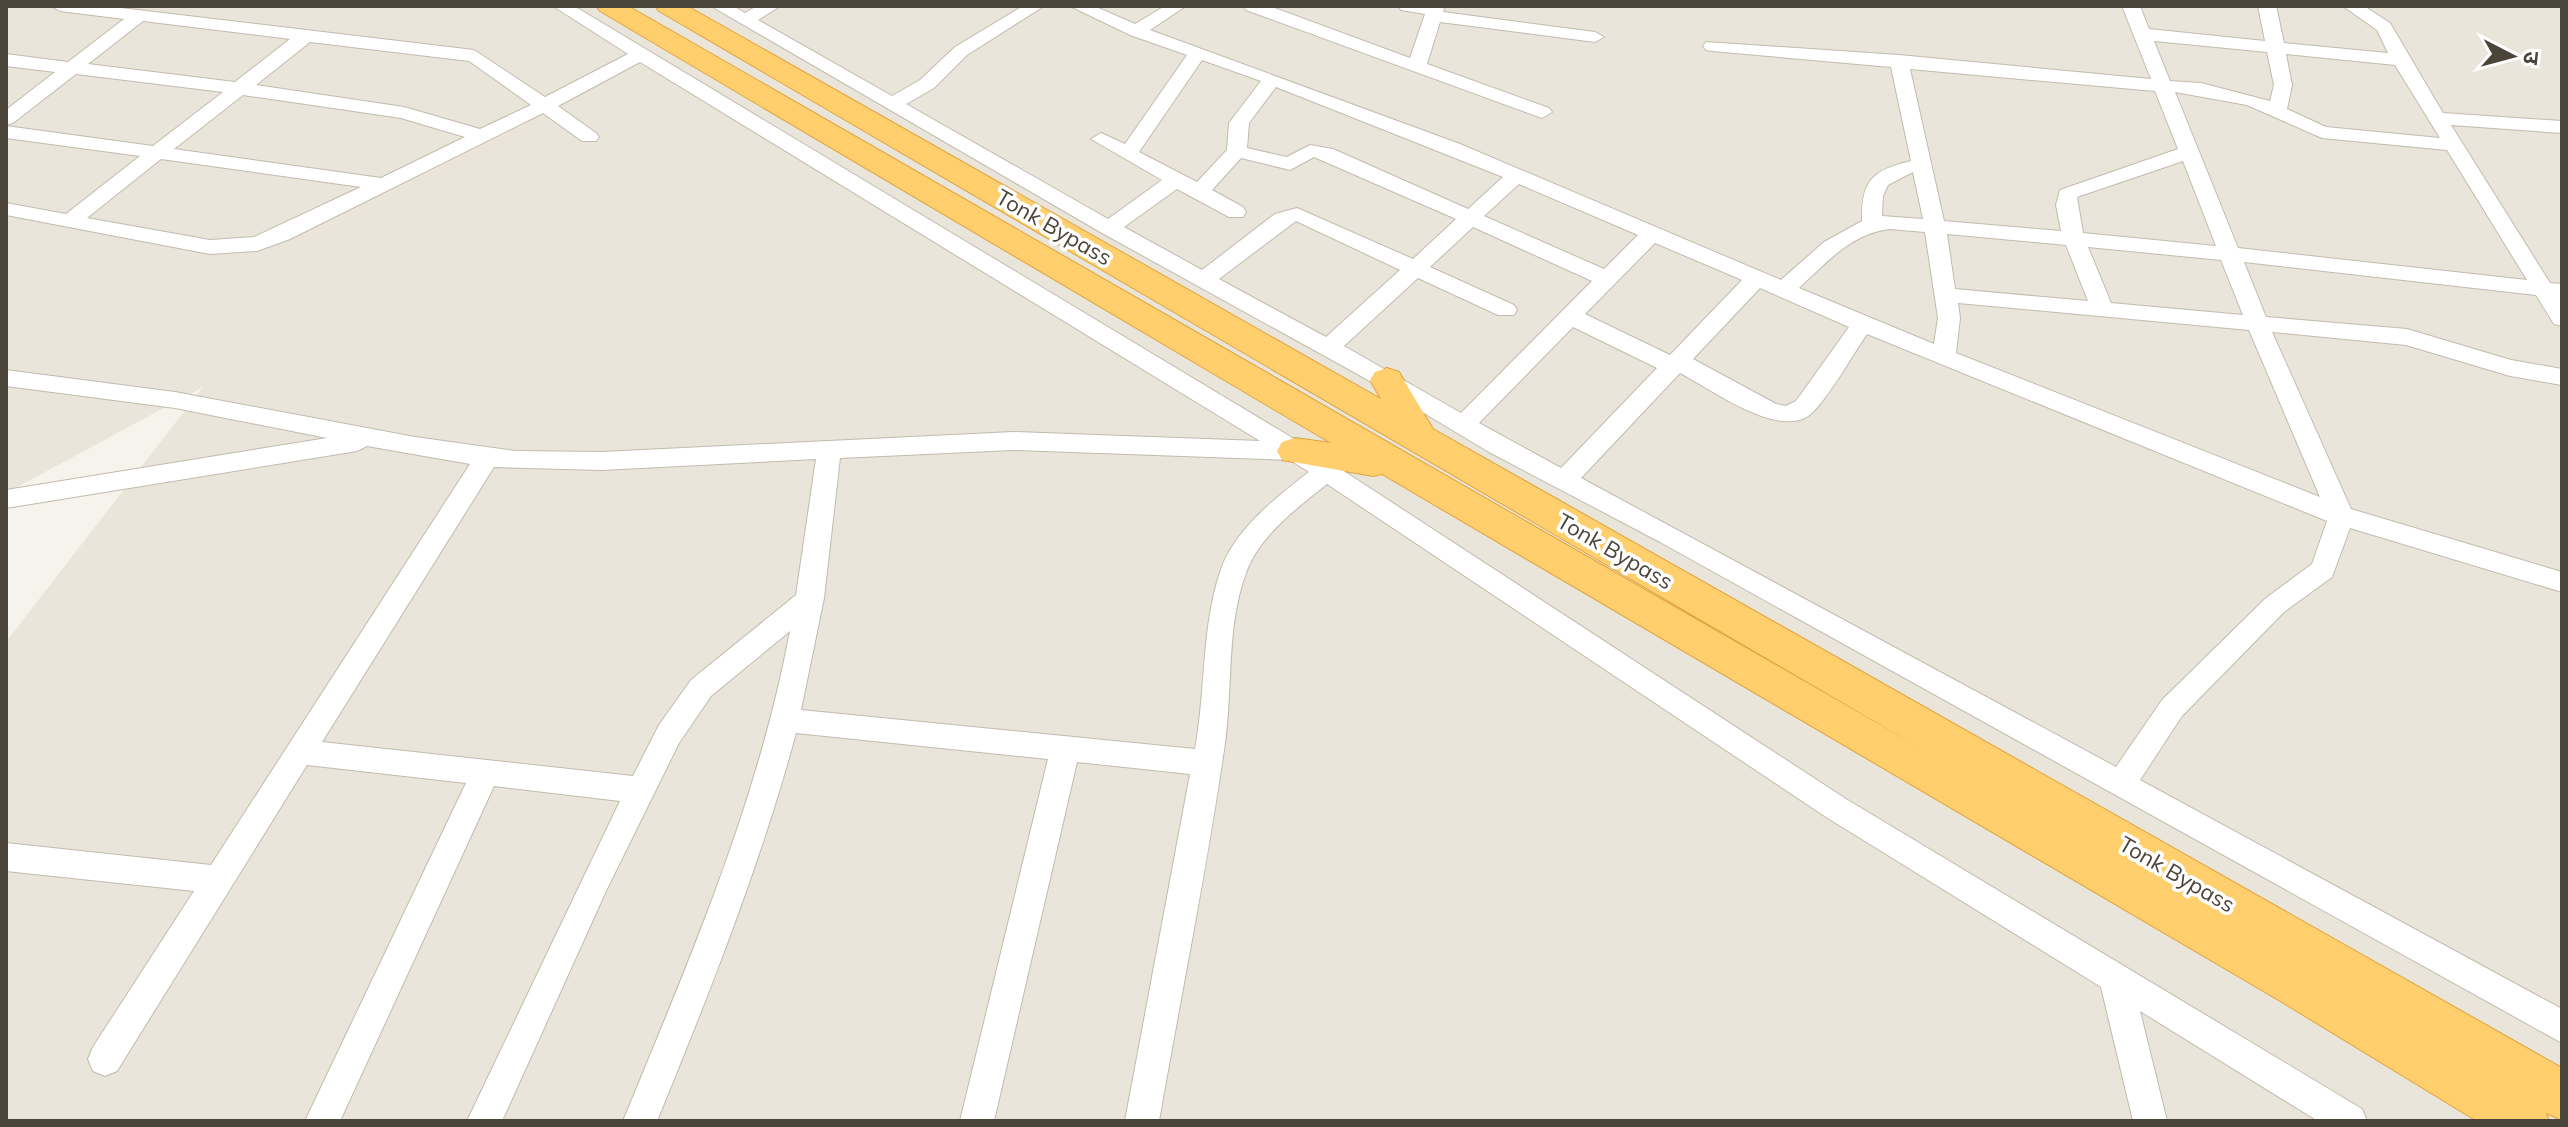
<svg xmlns="http://www.w3.org/2000/svg" width="2568" height="1127" viewBox="0 0 2568 1127" font-family="Mulish,'Noto Sans Devanagari',sans-serif">
<style>
.residential{fill:#eae5da}
.lines{fill:none;stroke-linecap:round;stroke-linejoin:round}
.minor-casing{stroke:#c2bbae;stroke-width:2}
.highway-casing{stroke:#e0a43c;stroke-width:2}
.minor{fill:#fff;fill-rule:evenodd}
.highway{fill:#ffcf6e;fill-rule:evenodd}
.labels{text-anchor:middle;stroke-width:7;stroke-linejoin:round;paint-order:stroke}
.street-label{font-size:22px;fill:#4b4439;stroke:#fff}
</style>
<rect width="100%" height="100%" fill="#f6f3ec"/>
<!-- residential -->
<path class="residential" d="M6 6H2562V1121H6V642L203 387 6 493Z"/>
<g class="lines">
<defs>
<g id="minor">
<path d="M51 6H104L474 50 545 97 628 54 553 6H574L1304 445 1846 799 2362 1109 2367 1121H2318L2140 1011 2167 1121H2133L2101 987 1826 817 1327 484C1297 508 1259 536 1246 573 1226 627 1233 687 1225 743 1207 869 1181 995 1159 1121H1125L1190 774 1077 762 994 1121H960L1048 759 796 733C760 866 709 994 657 1121H623C689 961 758 802 790 631L711 696 679 743 606 891 502 1121H467L620 801 494 786 340 1121H305L466 783 307 765 117 1071 105 1076 93 1071 88 1059 93 1047 194 891 6 871V843L211 865 470 464 367 446 357 451 6 508V490L327 438 175 408 6 386V370L175 392 415 437 516 451 602 452 1013 432 1260 441 640 62 558 106 596 133 599 137 596 141H582L543 113 290 239 257 251 210 254 6 215V203L66 214 140 156 6 138V126L153 146 223 92 76 74 13 123 6 125V110L55 72 6 66V54L68 62 124 19 60 11ZM143 21 290 39 235 82 88 64ZM310 42 469 61 531 105 480 129 404 107 256 85ZM243 95 401 118 465 137 381 178 174 149ZM161 159 361 187 254 237 210 240 87 218ZM1013 450 1290 460 1309 472C1275 498 1233 531 1220 572 1201 630 1206 691 1195 749L801 710 824 598 840 458ZM816 459 796 595 691 680 659 725 633 776 322 742 494 467 602 470Z"/>
<path d="M711 6H733L745 13 757 6H780L758 20 892 96 920 80 955 47 1023 6H1044L967 55 934 88 906 104 1108 219 1162 180 1091 139 1101 133 1125 144 1187 55 1130 35 1070 6H1094L1135 24 1165 6H1186L1150 30 1460 144 1781 280 1824 242 1862 221C1861 181 1872 170 1911 161L1891 67 1712 51 1706 50 1703 46 1706 42 1899 55 2151 79 2122 6H2140L2149 29 2265 41 2258 6H2276L2284 43 2388 53 2377 30 2343 6H2364L2390 23 2443 113 2562 121V133L2451 125 2550 283 2562 284V326L2554 324 2536 295 2244 262 2266 317 2407 329 2511 360 2562 369V385L2510 376 2406 345 2272 332 2351 509 2562 572V592L2350 528 2332 577 2284 612 2182 716 2140 780 2562 1009V1043L1660 542 1489 452 1379 386 1102 233ZM2154 41 2267 52 2274 85 2270 101 2201 83 2170 81ZM2286 54 2395 65 2440 138 2326 127 2287 109 2292 85ZM1202 60 1261 81 1229 123 1227 150 1197 182 1139 152ZM1910 69 2155 91 2178 149 2060 190 2056 205 2061 231 1944 221ZM1276 87 1503 177 1468 209 1333 149 1310 145 1287 157 1247 148 1249 123ZM2175 92 2247 105 2322 138 2447 150 2527 280 2238 248ZM1314 157 1456 219 1413 259 1297 208 1275 214 1202 270 1124 227 1177 189 1229 217H1243L1246 212 1243 207 1212 190 1241 158 1290 170ZM2183 161 2216 246 2083 233 2077 197ZM1913 172 1923 219 1882 216 1883 196 1888 185ZM1519 184 1638 235 1604 269 1484 216ZM1296 221 1400 270 1326 337 1219 279ZM1473 227 1592 281 1461 413 1344 346 1418 278 1498 315H1514L1517 310 1514 305 1430 267ZM1889 229 1925 232 1938 318 1934 344 1799 288C1826 263 1851 234 1889 229ZM1947 234 2066 245 2088 301 1955 289ZM1655 243 1742 280 1670 355 1585 314ZM2088 247 2221 260 2243 315 2111 303ZM1760 288 1849 327 1796 401 1786 406 1776 404 1693 359ZM1958 303 2249 330 2320 497 1956 353 1960 318ZM1573 327 1657 368 1561 468 1479 423ZM1867 334 2327 521 2312 564 2266 598 2162 700 2116 767 1581 478 1680 373C1711 389 1784 444 1814 411 1834 389 1850 359 1867 334Z"/>
<path d="M1243 6H1269L1410 58 1425 14 1401 10 1398 6H1445L1443 12 1595 32 1604 37 1595 42 1440 22 1427 64 1549 108 1552 112 1542 118 1246 10Z"/>
</g>
<path id="highway" d="M596 6H628L1922 749 659 11 655 6H687L1381 399 1370 380 1375 372 1387 368 1399 372 1433 429 2562 1068V1120L2546 1113 2549 1121H2477L2282 1002 1382 474 1373 476 1282 460 1277 451 1282 442 1295 438 1331 443 600 11Z"/>
</defs>
<!-- minor casing -->
<use href="#minor" class="minor-casing"/>
<!-- highway casing -->
<use href="#highway" class="highway-casing"/>
<!-- minor -->
<use href="#minor" class="minor"/>
<!-- highway -->
<use href="#highway" class="highway"/>
</g>
<g class="labels">
<!-- street labels -->
<g class="street-label">
<text transform="translate(1054 227) rotate(30)" y="8">Tonk Bypass</text>
<text transform="translate(1615 551) rotate(30)" y="8">Tonk Bypass</text>
<text transform="translate(2177 874) rotate(30)" y="8">Tonk Bypass</text>
</g>
</g>
<!-- border -->
<rect width="2568" height="1127" fill="none" stroke="#4b4439" stroke-width="16"/>
<!-- north arrow -->
<g transform="translate(2512 56) rotate(96)" stroke="#ffffff" stroke-width="6" paint-order="stroke">
<path d="M0-6L14 30L0 20L-14 30Z" fill="#4b4439"/>
<text y="-12" font-size="22" font-weight="bold" text-anchor="middle" fill="#4b4439">उ</text>
</g>
</svg>
